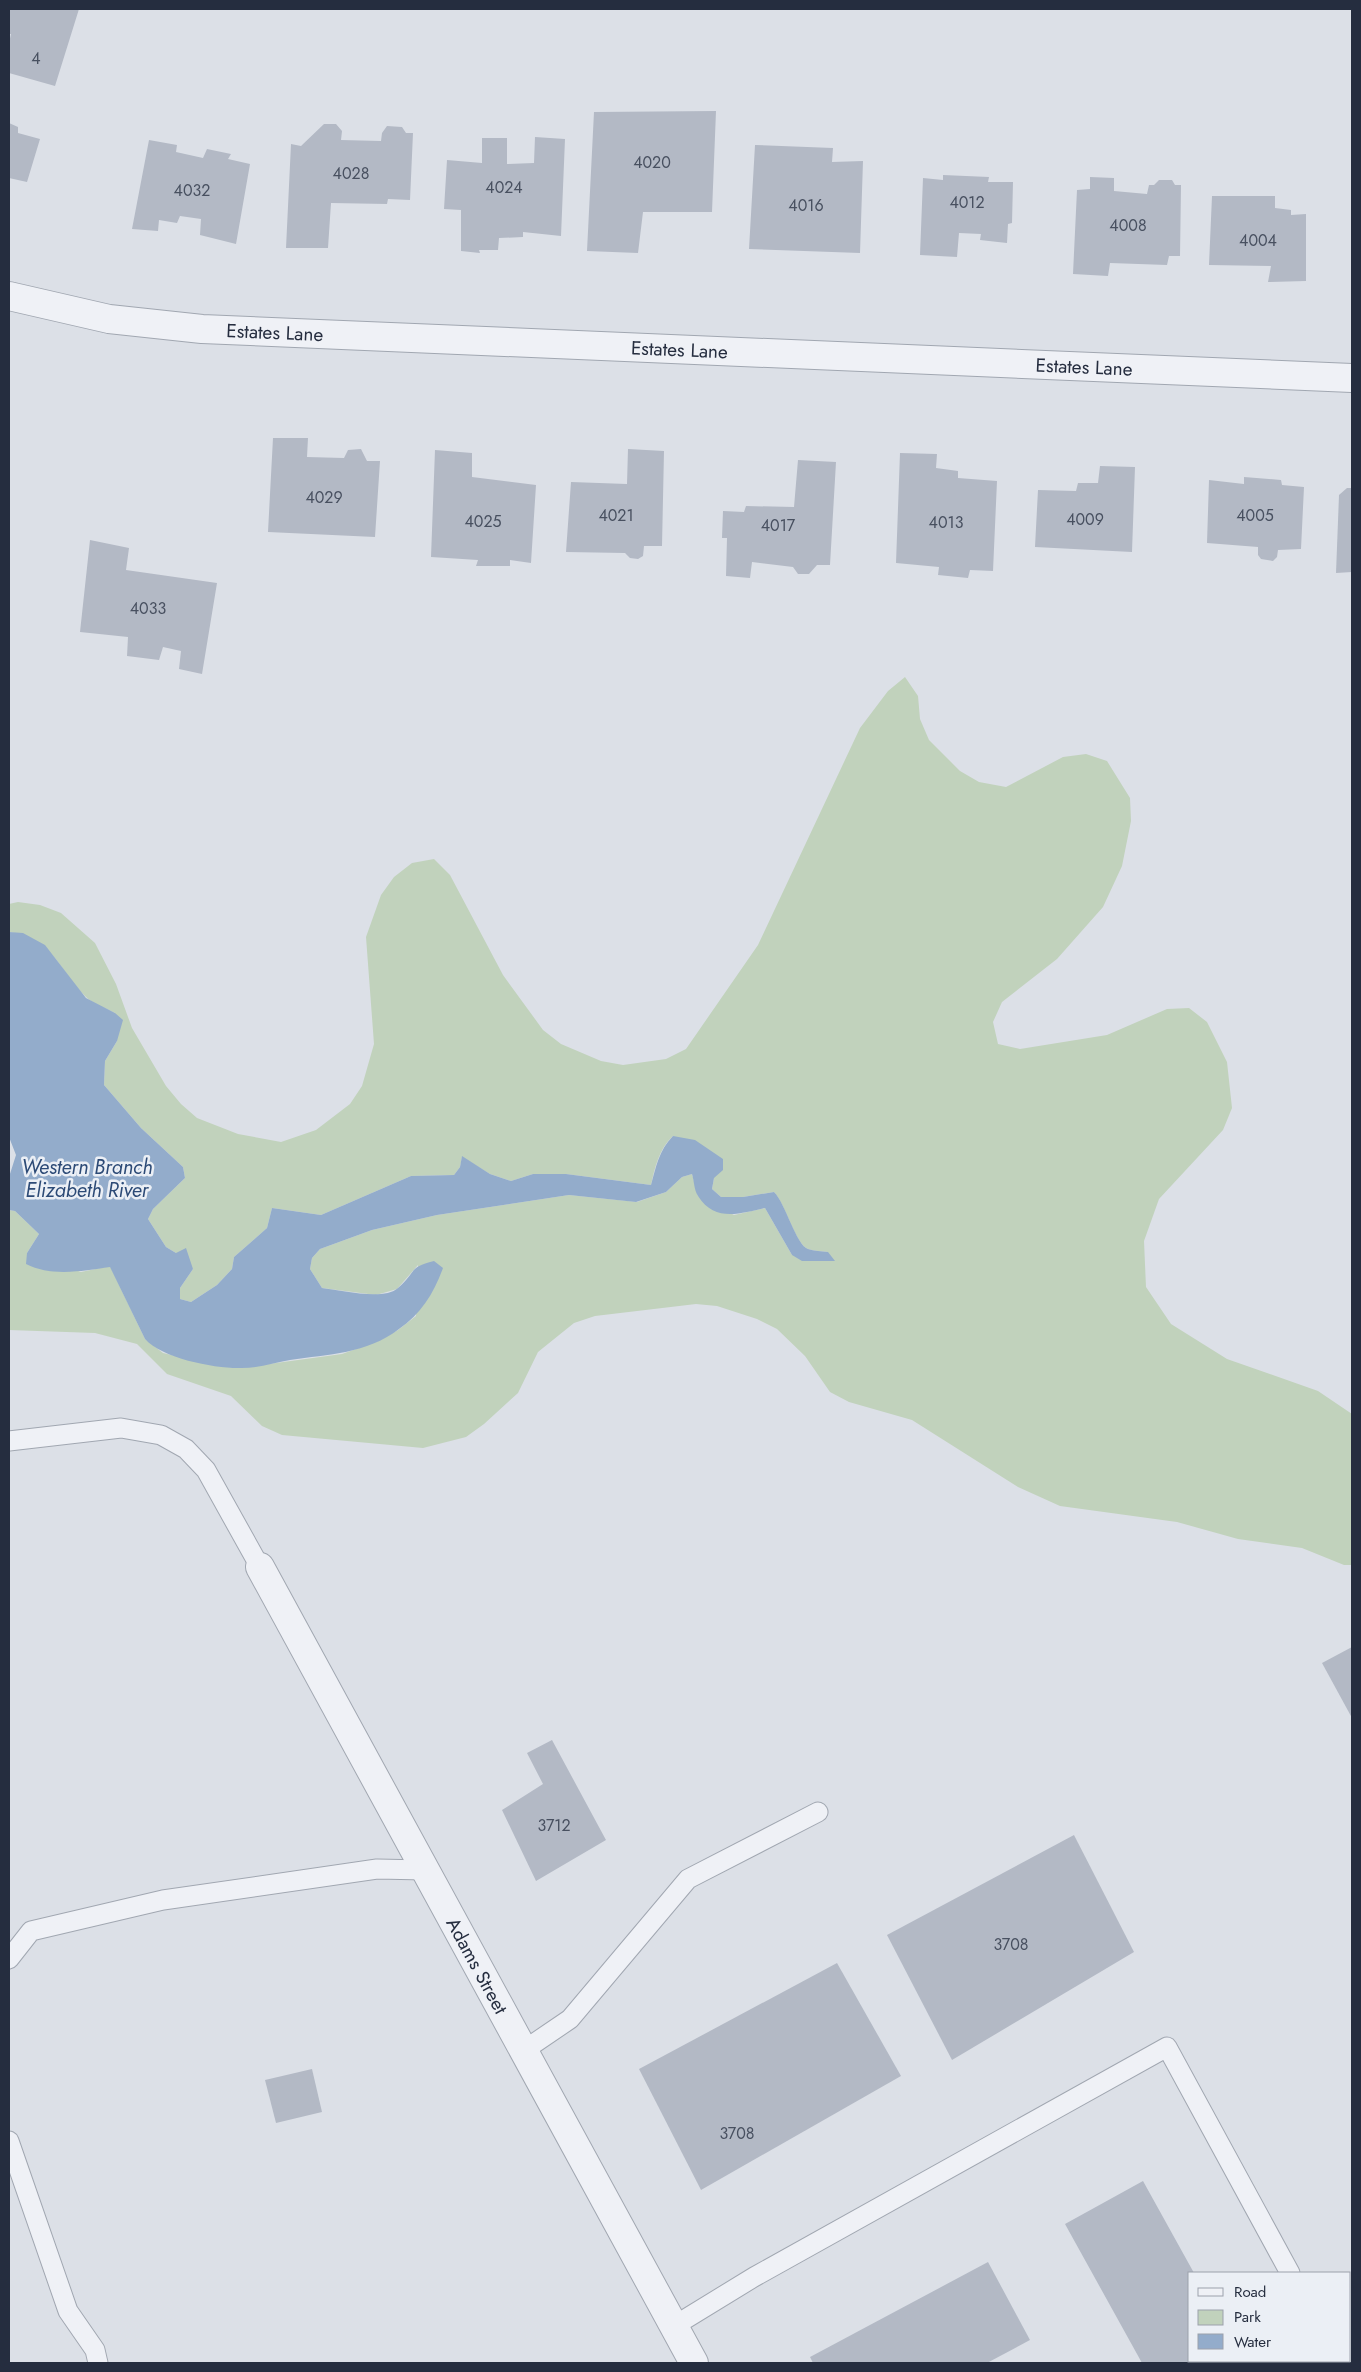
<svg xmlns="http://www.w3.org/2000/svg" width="1361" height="2372" viewBox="0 0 1361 2372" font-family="Jost,sans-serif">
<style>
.green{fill:#c1d2bc}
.water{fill:#93accb}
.building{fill:#b3b9c5}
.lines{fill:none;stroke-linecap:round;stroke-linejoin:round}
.lane-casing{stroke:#a1a7b1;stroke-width:21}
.street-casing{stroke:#a1a7b1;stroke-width:30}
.lane{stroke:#eff1f6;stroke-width:19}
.street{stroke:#eff1f6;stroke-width:28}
.labels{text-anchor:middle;stroke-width:5;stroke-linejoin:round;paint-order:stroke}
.number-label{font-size:16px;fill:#485060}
.street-label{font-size:19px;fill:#252d3f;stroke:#ebeff5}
.water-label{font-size:20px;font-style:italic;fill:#2c4a76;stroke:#ebeff5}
</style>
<rect width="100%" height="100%" fill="#dce0e7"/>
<!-- green -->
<path class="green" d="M905 677 918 696 920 719 929 740 960 771 979 782 1006 787 1063 757 1086 754 1107 761 1130 798 1131 821 1122 866 1103 907 1057 959 1002 1002 993 1022 998 1044 1020 1049 1107 1035 1167 1009 1189 1008 1207 1022 1227 1062 1232 1108 1223 1130 1159 1199 1144 1241 1146 1287 1171 1324 1227 1359 1318 1391 1352 1414V1565H1344L1302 1548 1238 1539 1177 1522 1060 1506 1018 1487 912 1420 849 1402 830 1392 805 1356 777 1329 757 1319 717 1306 696 1304 595 1316 574 1323 538 1352 518 1393 484 1424 466 1437 423 1448 282 1435 262 1426 231 1396 167 1374 137 1344 95 1333 9 1330V1210L15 1211 39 1234 27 1253 81 1272 110 1266 145 1339 163 1353 217 1366 239 1368 342 1354 378 1341 398 1330 416 1316 418 1265 397 1289 376 1295 322 1288 310 1269 312 1258 320 1249 372 1230 437 1215 569 1195 637 1202 666 1192 682 1177 692 1174 698 1196 734 1215 765 1208 792 1255 828 1252C822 1251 814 1251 808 1249 796 1245 786 1205 774 1192L743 1197H721L712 1189 714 1178 673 1136C659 1149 655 1167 651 1185L566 1174H533L511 1181 490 1174 462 1157 460 1167 454 1175 411 1176 321 1215 272 1208 267 1228 234 1257 232 1269 217 1285 191 1302 180 1299V1288L193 1269 176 1253 166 1247 148 1219 153 1209 185 1178 183 1167 141 1128 104 1085 105 1061 117 1041 115 1013C106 1008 92 1004 85 996 58 969 52 937 9 932V904L18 902 40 905 61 913 95 943 116 984 132 1028 166 1086 181 1104 197 1118 238 1134 281 1142 316 1130 350 1104 362 1086 374 1044 366 937 381 895 394 877 412 863 434 859 450 875 503 975 543 1030 561 1044 601 1061 623 1065 666 1059 686 1049 758 945 860 728 888 691Z"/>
<!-- water -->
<path class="water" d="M9 932 23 933 45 945 86 998 115 1013 123 1020 117 1041 105 1061 104 1085 141 1128 183 1167 185 1178 153 1209 148 1219 166 1247 176 1253 186 1248 193 1269 180 1288V1299L191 1302 217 1285 232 1269 234 1257 267 1228 272 1208 321 1215 411 1176 454 1175 460 1167 462 1156 490 1174 511 1181 533 1174H566L651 1185C656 1167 659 1150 673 1136L695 1140 723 1159V1170L714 1178 712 1189 721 1197H743L774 1192C786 1204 796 1245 808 1249 814 1251 822 1251 828 1252L835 1261H802L792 1255 765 1208C741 1213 715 1223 698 1196 694 1190 694 1180 692 1174L682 1177 666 1192 636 1202 569 1195 437 1215 372 1230 320 1249 312 1258 310 1269 322 1288C340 1290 384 1301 398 1288 416 1273 408 1267 434 1261L443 1268C434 1293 421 1314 399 1329 366 1354 329 1354 290 1360 273 1363 255 1369 238 1368 212 1368 162 1358 145 1339L110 1267C83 1271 51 1277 26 1264L27 1253 39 1234 15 1211 9 1210V1177L16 1155 9 1137Z"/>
<!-- building -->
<g class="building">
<path d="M9 9H79L55 86 9 73V43L11 34H9Z"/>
<path d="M716 111 712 212H643L638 253 587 251 594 112Z"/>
<path d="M9 123 18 127V133L40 139 27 182 9 178Z"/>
<path d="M324 124H336L342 131 341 140 381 141 382 133 387 126 402 127 406 133H413L410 200 388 199 387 204 331 203 328 248H286L291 144 301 146Z"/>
<path d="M535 137 565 139 561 236 523 232V237L499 238 498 250H479L480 253 461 251V210L444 209 447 160 482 163V138H507V164L534 163Z"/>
<path d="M149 140 177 145 176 152 203 158 207 149 231 154 228 159 250 164 236 244 200 235 201 219 180 216 177 223 159 220 158 231 132 229Z"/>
<path d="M755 145 833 148 832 162 863 161 860 253 749 249Z"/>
<path d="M943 175 989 177 988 182H1013L1012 223 1008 224 1007 243 980 240 981 234 959 233 957 257 920 255 923 178 943 180Z"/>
<path d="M1090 177 1114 178V191L1147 194 1149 185H1154L1159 180H1172L1175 185H1181L1180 256H1169L1167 265 1110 263 1108 276 1073 274 1077 190 1090 189Z"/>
<path d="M1212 196H1275V208L1291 210V215L1306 214V281L1268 282 1271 266 1209 265Z"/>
<path d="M273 438H308L307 457 344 458 348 450 361 449 367 461H380L375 537 268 532Z"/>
<path d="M628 449 664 451 662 546H644L643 556 638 559 630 558 625 553 566 552 571 482 627 484Z"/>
<path d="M435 450 472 453V477L536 485 531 563 510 560V566H476L478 560 431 557Z"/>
<path d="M900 453 937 454 936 468 958 471V478L997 481 993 571 970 570 968 578 938 575 939 567 896 563Z"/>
<path d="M798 460 836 462 830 565H817L809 574H798L793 567 752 562 750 578 726 576 727 538H722L723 511 744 512 746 506 794 507Z"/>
<path d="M1100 466 1135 467 1132 552 1035 547 1038 490 1076 491 1078 483H1098Z"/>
<path d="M1244 477 1281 480 1282 485 1304 487 1301 549 1278 550 1277 557 1273 561 1261 559 1258 555V547L1207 543 1209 480 1244 484Z"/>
<path d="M1347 488H1352V572L1336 573 1339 495Z"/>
<path d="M90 540 129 548 126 570 217 583 202 674 179 669 181 651 163 647 159 660 127 656 128 637 80 632Z"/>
<path d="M1352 1647V1718L1322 1663Z"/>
<path d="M552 1740 606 1840 536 1881 502 1810 543 1784 527 1753Z"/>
<path d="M1074 1835 1134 1952 952 2060 887 1935Z"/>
<path d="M837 1963 901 2076 701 2190 639 2069Z"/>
<path d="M312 2069 322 2112 276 2123 265 2080Z"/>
<path d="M1143 2181 1194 2273H1190V2361H1237L1232 2363H1142L1065 2224Z"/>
<path d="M988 2262 1030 2340 987 2363H813L810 2357Z"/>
</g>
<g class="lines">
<defs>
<g id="lane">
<path d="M9 1441 121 1428 161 1435 186 1449 206 1470 260 1567"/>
<path d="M9 1959 31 1931 163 1900 377 1869 425 1870"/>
<path d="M523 2051 570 2019 688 1879 818 1812"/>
<path d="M9 2141 68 2311 95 2350 98 2363"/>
<path d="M674 2326 754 2277 1167 2047 1290 2273"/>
<path d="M1251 2363 1256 2361"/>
</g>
<g id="street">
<path id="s1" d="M9 296 109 319 202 329 1352 378"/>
<path id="s2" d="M260 1567 694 2363"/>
</g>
</defs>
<!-- lane casing -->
<use href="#lane" class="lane-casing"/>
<!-- street casing -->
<use href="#street" class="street-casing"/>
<!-- lane -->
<use href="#lane" class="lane"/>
<!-- street -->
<use href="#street" class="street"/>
</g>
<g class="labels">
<!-- number labels -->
<g class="number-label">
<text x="36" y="64">4</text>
<text x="652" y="168">4020</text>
<text x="351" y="179">4028</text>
<text x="504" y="193">4024</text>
<text x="192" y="196">4032</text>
<text x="967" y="208">4012</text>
<text x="806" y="211">4016</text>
<text x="1128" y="231">4008</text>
<text x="1258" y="246">4004</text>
<text x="324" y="503">4029</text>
<text x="616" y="521">4021</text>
<text x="1255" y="521">4005</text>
<text x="1085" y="525">4009</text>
<text x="483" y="527">4025</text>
<text x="946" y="528">4013</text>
<text x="778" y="531">4017</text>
<text x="148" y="614">4033</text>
<text x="554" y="1831">3712</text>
<text x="1011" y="1950">3708</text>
<text x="737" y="2139">3708</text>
</g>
<!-- street labels -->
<g class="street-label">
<text dy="7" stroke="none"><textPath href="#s1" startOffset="269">Estates Lane</textPath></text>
<text dy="7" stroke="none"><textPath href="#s1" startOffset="674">Estates Lane</textPath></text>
<text dy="7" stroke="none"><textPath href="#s1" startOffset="1079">Estates Lane</textPath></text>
<text dy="7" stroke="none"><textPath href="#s2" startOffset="454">Adams Street</textPath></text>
</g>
<!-- water labels -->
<g class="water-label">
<text x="87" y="1174">Western Branch<tspan x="87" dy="23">Elizabeth River</tspan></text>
</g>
</g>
<!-- border -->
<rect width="1361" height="2372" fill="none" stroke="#252d3f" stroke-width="20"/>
<!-- legend -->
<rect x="1188" y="2272" width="162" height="90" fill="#ebeff5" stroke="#9ca1ac"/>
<rect x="1198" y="2288" width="25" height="8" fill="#eff1f6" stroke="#9ca1ac"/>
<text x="1234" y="2297" font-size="15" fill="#252d3f">Road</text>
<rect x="1198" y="2310" width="25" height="15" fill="#c1d2bc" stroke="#9ca1ac"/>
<text x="1234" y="2322" font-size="15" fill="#252d3f">Park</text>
<rect x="1198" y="2334" width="25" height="15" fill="#93accb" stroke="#9ca1ac"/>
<text x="1234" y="2347" font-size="15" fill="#252d3f">Water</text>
</svg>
